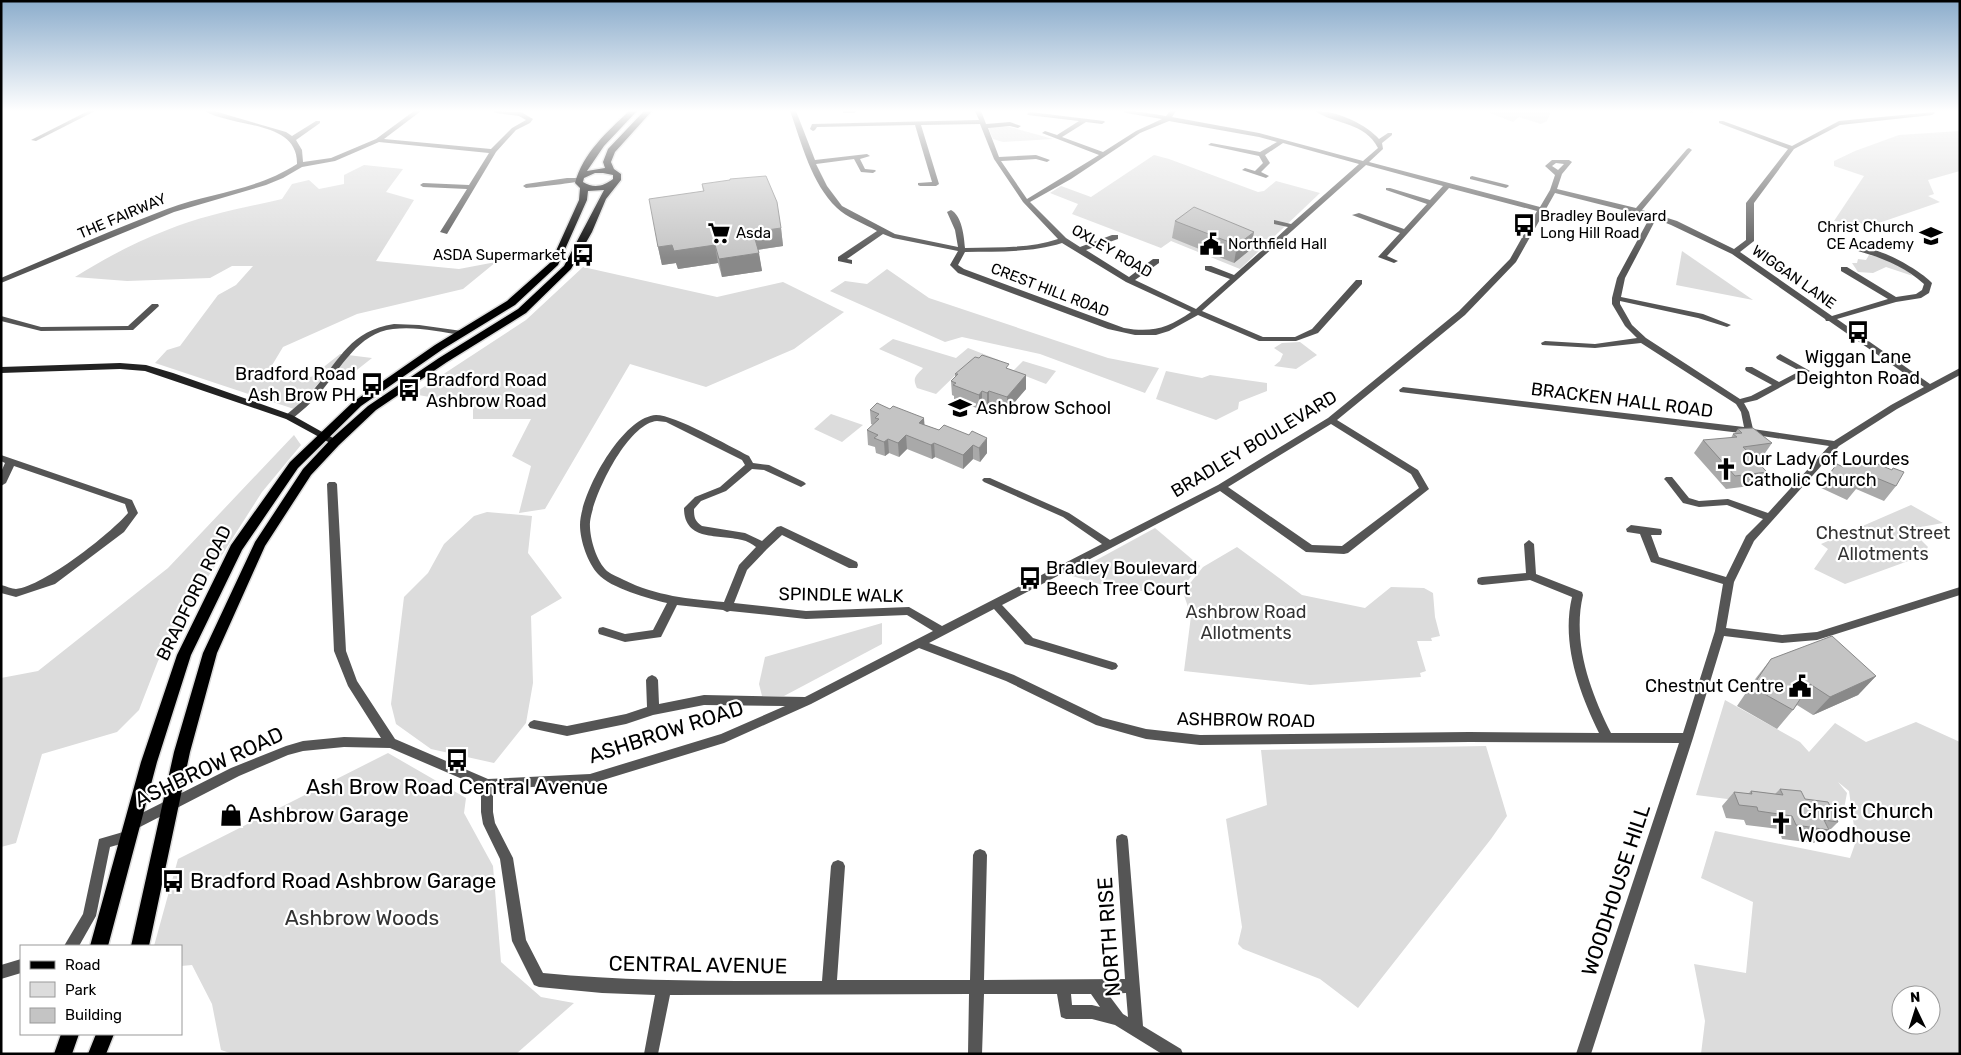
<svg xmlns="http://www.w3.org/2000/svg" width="1961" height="1055" viewBox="0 0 1961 1055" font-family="Rubik,sans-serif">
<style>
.green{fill:#dcdcdc;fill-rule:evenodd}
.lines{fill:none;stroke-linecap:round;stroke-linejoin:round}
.stream{stroke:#a3a3a3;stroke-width:2.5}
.primary-casing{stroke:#dbdbdb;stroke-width:3}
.street{fill:#555;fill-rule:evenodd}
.secondary{fill:#222;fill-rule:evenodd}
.primary{fill:#000;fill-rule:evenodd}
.wall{fill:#a9a9a9}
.shaded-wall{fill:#898989}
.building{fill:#c4c4c4;stroke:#898989}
.labels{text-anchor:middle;stroke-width:4.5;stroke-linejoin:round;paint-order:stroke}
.far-street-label{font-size:15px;fill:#000;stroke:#fff}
.far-poi-label{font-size:15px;fill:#000;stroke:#fff;text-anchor:start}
.poi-label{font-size:18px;fill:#000;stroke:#fff;text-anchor:start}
.street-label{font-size:18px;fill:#000;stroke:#fff}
.park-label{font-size:18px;fill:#333;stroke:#fff}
.near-street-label{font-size:21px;fill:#000;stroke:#fff}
.near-poi-label{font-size:21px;fill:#000;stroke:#fff;text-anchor:start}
.near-park-label{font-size:21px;fill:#333;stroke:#fff}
</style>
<rect width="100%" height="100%" fill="#fff"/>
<!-- green -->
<g class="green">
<path d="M1485 111H1551L1547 121 1541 124 1519 117 1513 122Z"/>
<path d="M988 127H1010L1053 139 1003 142 993 139Z"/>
<path d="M1960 131V171L1928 180 1934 194 1928 196 1940 202 1873 225 1834 221 1864 176 1834 166V161L1855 151 1899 135Z"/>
<path d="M1154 155 1169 159 1258 192 1264 191 1276 181 1320 193 1240 269 1171 241 1161 248 1072 214 1078 204 1050 193 1061 186 1091 197Z"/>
<path d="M364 165 403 169 386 192 414 200 376 261 459 269 496 262 463 289 357 314 283 347 271 367 311 377 340 354 372 358 348 377 322 380 294 409 155 363 167 350 180 346 218 295 236 285 253 266H232L210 278 127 281 75 277C104 259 135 242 167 230 204 215 243 208 282 199L292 184 309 180 319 189 344 184V175Z"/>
<path d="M1682 251 1753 300 1676 285Z"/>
<path d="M1869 255C1884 257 1902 266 1913 276L1886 267 1873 273 1858 272 1852 263H1857L1858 259 1866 260Z"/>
<path d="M583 267 717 297 783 282 844 312 794 349 706 387 630 364 545 509 519 513 531 466 512 456 531 419H473V405L413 394 526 320Z"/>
<path d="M887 269 929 298 1108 358 1159 368 1145 393 1040 354 962 337 945 342 830 291 845 281 867 284Z"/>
<path d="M893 339 956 358 968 348 999 360 988 369 969 362 936 394 917 388C912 377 916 376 923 368L879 349Z"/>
<path d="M1300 342 1317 355 1296 369 1274 366 1280 361 1283 354 1274 348 1282 343Z"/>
<path d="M1023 361 1056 371 1046 384 1013 371Z"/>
<path d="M1166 371 1202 378 1210 375 1267 383V391L1239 402 1238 409 1216 420 1156 399Z"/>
<path d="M831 414 863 425 842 442 814 429Z"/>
<path d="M294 435 301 445 262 492 190 605 158 661 139 710 117 732 42 754 16 843 1 847V678L38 671 168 568Z"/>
<path d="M1911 505 1943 523 1910 529 1928 547 1922 556 1845 584 1814 569 1828 549 1821 544Z"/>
<path d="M487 512 532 516 528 553 562 598 531 616 533 683 526 723 494 763 431 749 396 724 391 704 404 597 428 573 444 544 474 516Z"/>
<path d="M1155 528 1200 566 1179 591H1123L1069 575Z"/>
<path d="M1237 547 1302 595 1365 608 1391 587 1424 588 1433 593 1435 617 1440 636 1431 638 1432 641H1417L1426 671 1420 673 1421 677 1310 685 1184 671 1191 616 1183 592 1203 567Z"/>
<path d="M882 623V644L784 696H762L759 684 765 657Z"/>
<path d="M1725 700 1800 742 1809 752 1835 723 1866 742 1916 722 1960 742V1054H1701L1705 1021 1694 964 1746 973 1753 902 1701 878 1715 831 1850 858 1856 841 1849 791 1838 782 1847 793 1843 814 1696 795ZM1901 995H1931V1025H1901Z"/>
<path d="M1486 746 1507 816 1491 839 1358 1008 1320 979 1243 949 1238 944 1242 927 1226 819 1267 805 1261 750Z"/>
<path d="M388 753 466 798 464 813 493 866 501 962 541 997 574 1003 516 1054H233L221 1050 212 1004 192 965 181 966V946H154L178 859Z"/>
</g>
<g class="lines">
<!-- stream -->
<path class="stream" d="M1688 111H1694"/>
<defs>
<g id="primary">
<path d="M629 111H637L604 146 587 171 605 168 603 162 608 149 644 111H652L615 152 611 162 614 169 621 174V180L606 199 592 232 571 269 526 313 447 362 376 410 339 445 311 475 265 546 217 653 190 752 149 946H131L174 752 203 653 255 542 303 469 331 439 368 406 439 358 518 309 564 266 604 190 588 191 587 200 558 265 515 305 443 349 361 406 298 468 242 550 191 655 157 762 108 946H90L141 762 177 655 231 545 290 462 353 402 435 345 507 301 551 262 579 200 580 188 575 183C583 153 607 132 629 111ZM595 173H603L613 175V179C604 186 594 189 583 182L584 178Z"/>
<path d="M61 1034H79L72 1054H54Z"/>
<path d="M96 1034H114L106 1054H88Z"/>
</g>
</defs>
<!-- primary casing -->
<use href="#primary" class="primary-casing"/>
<!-- street -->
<g class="street">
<path d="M88 111H95L36 141 31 140Z"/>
<path d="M205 111H214L286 132 292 136 316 121H320V123L296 140 302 150 303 162 331 158 376 139 414 111H421L384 139 491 149 512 128 526 120 519 116 496 113 493 111 521 112 533 119 530 123 516 130 496 152 447 234 440 232 467 189 423 187 420 185 423 183 469 185 489 153 379 142 335 161 302 167 283 178 266 185 174 212 1 283V278C56 255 111 230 167 209 212 192 255 191 297 164 298 120 233 128 205 111Z"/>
<path d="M790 111H796L815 160 867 154 870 156 860 159 865 169 875 170 876 171 873 173 861 172 854 159 816 164 827 186 842 206 895 234 958 247 955 230 947 212 951 210C962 216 964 236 965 248 996 247 1028 249 1058 239L1023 202 994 159 980 124 921 125 939 184 936 186H920L918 185V183L932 182 915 125 817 127 815 130 813 131 810 129 812 124 979 120 975 111H981L986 124 1010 122 1021 126 1018 128 1010 126 988 128 999 157 1036 155 1050 160 1047 162 1036 159 1001 161 1027 199 1099 155 1042 133 1045 131 1057 135 1079 121 1028 115 1027 114 1030 112 1104 121 1105 122 1102 124 1086 122 1062 137 1103 152 1136 131 1162 119 1126 113 1123 111H1135L1166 116 1170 111H1176L1172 117 1259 133 1363 161 1378 148C1365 122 1336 125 1315 111 1335 110 1366 124 1379 139L1388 133H1392V135L1382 143 1383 149 1369 162 1540 207 1550 190 1555 175 1545 166 1552 160H1569L1572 162 1562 174 1557 189 1636 208 1687 149 1689 148 1692 150 1691 151 1642 210 1677 221 1734 249 1746 240V203L1788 149 1719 123V121H1723L1792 146 1839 121 1934 112 1935 113 1932 115 1840 125 1794 149 1754 203V241L1740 252 1832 316 1888 299 1841 271V267H1847L1896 297 1916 294 1922 290 1924 284C1905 267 1883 258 1858 251V247C1877 246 1919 269 1932 283L1929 293 1921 298 1896 302 1837 319 1930 384 1960 368V375L1897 409 1839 446 1754 541 1734 582 1726 628 1782 635 1817 632 1960 587V595L1817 640 1782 643 1724 636 1693 738 1591 1054H1576L1679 743 1469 742 1200 745 1146 739 1096 725 1006 681 919 648 811 704 724 743 590 784 493 789V812L495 823 513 858 526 940 543 973C636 982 729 981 822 981L831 866 833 862 838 860 843 862 845 866 837 980H970L973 855 975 851 980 849 985 851 987 855 984 980 1125 979 1116 840 1117 836 1122 834 1127 836 1128 840 1143 1026 1181 1049 1183 1054H1162L1115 1025 1092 1019H1066L1061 1017 1057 994H984L982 1054H968L969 994 670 995 658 1054H644L655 995 602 993 539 987 534 985 512 941 500 859 483 824 481 812V787L390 748 344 747 303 751 288 755 239 776 138 828 133 830 128 828 127 824 128 820 231 768 286 746 303 741 344 737 381 738 348 686 334 651 327 484 329 482H335L337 484 346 651 357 681 395 739 488 779 590 774 721 734 785 706 704 705 653 715 626 724 567 736 530 728 528 725 530 722 534 720 567 726 626 714 647 707 646 680 648 677 652 675 656 677 658 680 659 704 704 695 805 697 933 631 907 615 806 619 730 611 727 612 723 610 677 605 661 637 625 642 599 634 598 631 599 628 603 627 625 634 653 630 667 603C650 599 610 588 598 574 588 563 580 541 580 525 580 494 622 417 656 415 675 415 729 446 749 456L753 463 769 465 804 482 806 484 801 487 764 470 752 469 726 491 701 501 694 509C694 518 695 521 702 526L745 533 762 541 777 527 781 526 857 562 858 565 857 568H849L782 535 767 549 747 570 734 603 806 611 909 607 942 626 1102 544 1063 517 984 482 982 480 984 478H990L1069 513 1110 540 1218 485 1328 418 1459 311 1510 259 1537 211 1449 188 1387 256 1398 261 1394 263 1378 257 1400 233 1352 215 1359 213 1404 229 1427 204 1386 190V188H1390L1430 200 1443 186 1366 165 1202 311 1263 337H1295L1312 329 1356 280H1362V284L1318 333 1296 341H1259L1198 315 1169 331 1156 335H1135L1108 329 958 273 950 265 958 251 893 238 883 234 847 259 852 260V264L838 261V257L877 231C865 224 846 217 837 208 811 183 802 144 790 111ZM1169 121 1259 137 1277 142 1260 152 1211 143 1208 145 1259 156 1263 163 1255 171 1245 168 1242 170 1266 178 1269 176 1261 172 1270 163 1265 155 1283 143 1359 164 1291 224 1274 220V224L1288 227 1272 242 1258 238V242L1268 245 1234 275 1211 266H1205V270L1230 279 1196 309 1135 280 1159 263V259H1153L1129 277 1086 250 1118 239V235H1112L1080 247 1066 238 1030 202 1071 179 1140 133ZM1556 163 1564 164 1558 170 1552 166ZM1555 193 1650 217 1617 278 1612 298V304L1625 326 1637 338 1595 344 1545 341 1541 343 1542 345 1595 348 1641 343 1736 404 1741 412 1744 427 1403 387 1399 390 1400 392 1749 434 1829 446 1768 513 1728 499 1699 501 1689 498 1672 477H1666L1664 479 1666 481 1683 503 1699 507 1727 505 1763 519 1746 536 1726 577 1659 557 1651 535H1661L1662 532 1661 529 1631 525 1626 529 1627 532 1640 534 1651 562 1723 584 1715 631 1683 733H1611C1590 691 1572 642 1583 595L1582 592 1536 574 1534 544 1529 540 1524 544 1526 573 1482 577 1478 578 1477 581 1478 584 1482 585 1530 580 1572 597C1561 643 1579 692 1599 733L1469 732 1200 735 1146 729 1103 718 1014 675 929 643 994 609 1025 644 1112 670 1116 669 1118 666 1116 663 1033 638 1002 605 1220 491 1306 552 1344 554 1348 553 1429 489 1418 470 1337 420 1465 315 1516 262ZM1656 219 1671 225 1732 254 1825 319 1826 321H1829L1924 387 1891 405 1834 441 1753 429 1749 412 1744 403 1757 400 1810 371 1780 354 1776 357 1777 359 1800 371 1779 382 1752 367H1746L1745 369 1746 371 1772 385 1751 396 1740 399 1646 338 1632 325 1620 304V301L1698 318 1727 327 1731 325 1703 314 1621 297 1625 278ZM1062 243 1126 282 1191 312C1168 328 1152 333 1124 328L964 269 958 265 965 252C997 251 1031 253 1062 243ZM657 421 666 422 742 460 745 465 720 487 695 497 684 508C684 542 719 534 742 540 747 541 752 544 756 547L739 565 724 602C689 599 656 596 624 580 619 577 612 575 607 571 596 561 589 536 590 522 593 495 628 423 657 421ZM1331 424 1411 474 1419 488 1342 546 1312 545 1228 487ZM1126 993 1128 1017 1123 1014 1108 994ZM1071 994H1091L1100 1007 1092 1005H1072Z"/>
<path d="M843 111H857L854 113H843Z"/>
<path d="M1472 176 1508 185 1509 186 1506 188 1470 179V177Z"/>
<path d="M567 178H579L582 180C578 183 536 187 526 188L523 186 526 184Z"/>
<path d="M152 304H158L159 306 133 330H130L41 331 1 321V316L41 327 128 326Z"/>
<path d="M394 324 419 325 462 331 466 333 462 335C440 332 416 326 393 329 358 333 341 368 320 393 312 402 302 411 292 419H286L285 417 286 415C296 407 306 398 315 388 341 358 350 331 394 324Z"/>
<path d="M1 455 132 500 138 513 124 532 55 584 16 597 1 593V585C6 586 12 589 16 589 44 586 110 534 128 513L125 504 14 466 6 483 1 486V472L5 463 1 461Z"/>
<path d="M130 830 135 832 136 836 135 840 110 847 96 916 79 946H64L83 914 99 839Z"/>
<path d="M21 959V973L1 979V965Z"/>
</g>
<!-- secondary -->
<path class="secondary" d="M120 363 146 365 173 373 292 415 340 442 338 444H332L286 419 145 371 120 369 1 373V367Z"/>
<!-- primary -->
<use href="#primary" class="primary"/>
</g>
<!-- wall -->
<g class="wall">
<path d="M702 184 781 228 783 246 758 250 762 271 722 277 718 263 678 269 676 263 662 265 658 247 703 191Z"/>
<path d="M1175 221 1254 232 1250 250 1234 263 1172 238Z"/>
<path d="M1009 369 1026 375V389L1007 411 989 405 987 407 982 405 979 409 954 399V396L952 395 951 381 955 377V374Z"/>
<path d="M870 410 925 425 939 430 944 425 987 453 980 462 973 459 963 469 935 457 932 459 907 449 899 457 889 453 885 456 876 453 875 447 868 445 867 430 873 425 871 424Z"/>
<path d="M1738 429 1772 443 1763 456 1753 458 1767 472 1758 485 1726 489 1694 453 1703 440 1731 438 1733 434 1735 433Z"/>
<path d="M1846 463 1896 486 1884 501 1856 489 1847 500 1819 487 1830 473 1843 467Z"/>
<path d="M1771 659 1876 676 1858 695 1813 715 1797 705 1793 710 1777 729 1737 706 1756 678Z"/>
<path d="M1780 789 1805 799 1838 822 1824 836 1823 835 1814 843 1782 839 1779 829 1746 825 1744 820 1726 818 1722 806 1734 792 1748 794 1751 791 1775 794Z"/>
</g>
<!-- shaded-wall -->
<g class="shaded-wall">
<path d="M781 228 783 246 755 250 753 232Z"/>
<path d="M1254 232 1250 250 1234 263 1237 245Z"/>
<path d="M672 245H715L718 263 678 269 676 263 662 265 658 247Z"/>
<path d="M759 253 762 271 722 277 719 259Z"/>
<path d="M1026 375V389L1007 411V397Z"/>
<path d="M982 391V405L979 409V395Z"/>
<path d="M989 391V405L987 407V393Z"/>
<path d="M924 418 925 432 919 423Z"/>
<path d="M906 435 907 449 899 457 898 443Z"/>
<path d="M987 438V453L980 462 979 448Z"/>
<path d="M888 439 889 453 885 456 884 442Z"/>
<path d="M934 443 935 457 932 459 931 445Z"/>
<path d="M973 445V459L963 469V455Z"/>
<path d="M1876 676 1858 695 1813 715 1830 697Z"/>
</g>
<!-- building -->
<g class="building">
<path d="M766 176 777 202 781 228 753 232 759 253 719 259 715 245 674 251 672 245 658 247 649 199 704 191 702 184 730 180V179Z"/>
<path d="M1194 207 1254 232 1237 245 1175 221Z"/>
<path d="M982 355 1009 364 1006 368 1026 375 1007 397 989 391 987 393 982 391 979 395 953 385 956 383 951 381 958 374H955L975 357 979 358Z"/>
<path d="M877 403 890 409 893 406 924 418 919 423 939 430 944 425 969 435 972 431 987 438 979 448 973 445 963 455 934 443 931 445 906 435 898 443 888 439 884 442 874 438 878 435 867 430 879 419 875 418 879 414 870 410Z"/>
<path d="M1753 428 1772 443 1743 447 1767 472 1735 476 1703 440 1737 437 1733 434 1742 433 1738 429Z"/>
<path d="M1859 456 1892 470 1893 468 1904 472 1896 486 1867 474 1858 486 1830 473 1837 464 1843 467 1846 463 1850 465Z"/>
<path d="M1832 636 1876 676 1830 697 1810 684 1793 710 1752 687 1771 659Z"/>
<path d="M1780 789 1801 791 1805 799 1828 802 1838 822 1824 820 1829 830 1796 825 1792 816 1758 811 1757 807 1739 805 1734 792 1752 794 1751 791 1783 795Z"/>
</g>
<!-- sky -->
<linearGradient id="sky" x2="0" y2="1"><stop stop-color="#8cadcc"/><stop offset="0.43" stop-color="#fff"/><stop offset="1" stop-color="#fff" stop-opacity="0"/></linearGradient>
<rect width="1961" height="258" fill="url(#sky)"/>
<!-- icons -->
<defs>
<symbol id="bus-bare" viewBox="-9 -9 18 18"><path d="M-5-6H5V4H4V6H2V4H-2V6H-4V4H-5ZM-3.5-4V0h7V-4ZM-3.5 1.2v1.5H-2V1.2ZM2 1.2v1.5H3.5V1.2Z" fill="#000" stroke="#fff" stroke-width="2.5" paint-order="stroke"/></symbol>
<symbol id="supermarket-bare" viewBox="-9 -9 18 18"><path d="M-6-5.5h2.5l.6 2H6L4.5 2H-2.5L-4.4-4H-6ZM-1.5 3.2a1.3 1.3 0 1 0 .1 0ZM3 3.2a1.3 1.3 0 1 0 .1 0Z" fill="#000" stroke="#fff" stroke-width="2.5" paint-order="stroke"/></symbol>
<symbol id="school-bare" viewBox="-9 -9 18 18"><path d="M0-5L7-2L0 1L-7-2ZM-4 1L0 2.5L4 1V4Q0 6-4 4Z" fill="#000" stroke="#fff" stroke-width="2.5" paint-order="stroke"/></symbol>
<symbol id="civic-bare" viewBox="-9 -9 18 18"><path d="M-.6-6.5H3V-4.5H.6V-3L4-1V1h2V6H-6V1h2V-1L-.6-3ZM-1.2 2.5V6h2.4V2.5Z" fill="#000" stroke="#fff" stroke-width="2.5" paint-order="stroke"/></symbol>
<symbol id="church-bare" viewBox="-9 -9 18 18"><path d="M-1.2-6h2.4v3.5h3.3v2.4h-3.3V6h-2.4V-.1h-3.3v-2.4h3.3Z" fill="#000" stroke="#fff" stroke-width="2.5" paint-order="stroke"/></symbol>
<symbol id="shop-bare" viewBox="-9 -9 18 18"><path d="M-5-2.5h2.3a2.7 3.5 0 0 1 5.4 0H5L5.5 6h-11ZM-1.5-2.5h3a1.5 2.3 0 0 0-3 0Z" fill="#000" stroke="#fff" stroke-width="2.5" paint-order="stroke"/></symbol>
</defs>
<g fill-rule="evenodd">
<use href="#bus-bare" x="1508" y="209" width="32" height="32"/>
<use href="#supermarket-bare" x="703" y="217" width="32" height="32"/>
<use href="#school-bare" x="1915" y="220" width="32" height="32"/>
<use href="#civic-bare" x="1195" y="228" width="32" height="32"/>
<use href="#bus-bare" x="567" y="239" width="32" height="32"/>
<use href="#bus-bare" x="1842" y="316" width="32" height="32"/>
<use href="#bus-bare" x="356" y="368" width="32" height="32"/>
<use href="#bus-bare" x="393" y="374" width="32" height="32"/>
<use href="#school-bare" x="944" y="392" width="32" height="32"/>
<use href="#church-bare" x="1710" y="453" width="32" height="32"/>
<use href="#bus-bare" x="1014" y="562" width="32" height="32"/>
<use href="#civic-bare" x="1784" y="670" width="32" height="32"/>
<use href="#bus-bare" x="441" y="744" width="32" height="32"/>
<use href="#shop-bare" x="215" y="799" width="32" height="32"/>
<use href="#church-bare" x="1765" y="807" width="32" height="32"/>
<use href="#bus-bare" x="157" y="865" width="32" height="32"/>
</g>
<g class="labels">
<!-- far-street labels -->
<g class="far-street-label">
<text transform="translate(122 216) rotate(-23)" y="5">THE FAIRWAY</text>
<text transform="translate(1112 251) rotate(30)" y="5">OXLEY ROAD</text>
<text transform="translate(1794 277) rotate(35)" y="5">WIGGAN LANE</text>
<text transform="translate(1050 290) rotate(21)" y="5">CREST HILL ROAD</text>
</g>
<!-- far-poi labels -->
<g class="far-poi-label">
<text x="1540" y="221">Bradley Boulevard<tspan x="1540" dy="17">Long Hill Road</tspan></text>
<text x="1914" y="232" text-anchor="end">Christ Church<tspan x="1914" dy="17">CE Academy</tspan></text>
<text x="736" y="238">Asda</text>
<text x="1228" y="249">Northfield Hall</text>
<text x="566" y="260" text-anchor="end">ASDA Supermarket</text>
</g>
<!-- poi labels -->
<g class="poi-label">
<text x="1858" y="363" text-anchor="middle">Wiggan Lane<tspan x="1858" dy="21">Deighton Road</tspan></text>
<text x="356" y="380" text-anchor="end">Bradford Road<tspan x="356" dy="21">Ash Brow PH</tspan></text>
<text x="426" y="386">Bradford Road<tspan x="426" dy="21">Ashbrow Road</tspan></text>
<text x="976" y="414">Ashbrow School</text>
<text x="1742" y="465">Our Lady of Lourdes<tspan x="1742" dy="21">Catholic Church</tspan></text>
<text x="1046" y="574">Bradley Boulevard<tspan x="1046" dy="21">Beech Tree Court</tspan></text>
<text x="1784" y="692" text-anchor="end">Chestnut Centre</text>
</g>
<!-- street labels -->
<g class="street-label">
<text transform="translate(1622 400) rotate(7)" y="6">BRACKEN HALL ROAD</text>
<text transform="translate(1254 444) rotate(-31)" y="6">BRADLEY BOULEVARD</text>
<text transform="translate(194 593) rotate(-64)" y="6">BRADFORD ROAD</text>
<text transform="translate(841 595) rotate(1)" y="6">SPINDLE WALK</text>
<text transform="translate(1246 720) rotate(1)" y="6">ASHBROW ROAD</text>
</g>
<!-- park labels -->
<g class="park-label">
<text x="1883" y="539">Chestnut Street<tspan x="1883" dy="21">Allotments</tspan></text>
<text x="1246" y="618">Ashbrow Road<tspan x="1246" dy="21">Allotments</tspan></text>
</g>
<!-- near-street labels -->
<g class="near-street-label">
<text transform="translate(666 732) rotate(-18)" y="7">ASHBROW ROAD</text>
<text transform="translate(209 767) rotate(-25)" y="7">ASHBROW ROAD</text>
<text transform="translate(1616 890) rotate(-72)" y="7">WOODHOUSE HILL</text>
<text transform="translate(1109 937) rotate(-94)" y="7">NORTH RISE</text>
<text transform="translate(698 965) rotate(1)" y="7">CENTRAL AVENUE</text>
</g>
<!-- near-poi labels -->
<g class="near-poi-label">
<text x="457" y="794" text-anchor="middle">Ash Brow Road Central Avenue</text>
<text x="1798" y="818">Christ Church<tspan x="1798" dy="24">Woodhouse</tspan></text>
<text x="248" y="822">Ashbrow Garage</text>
<text x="190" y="888">Bradford Road Ashbrow Garage</text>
</g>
<!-- near-park labels -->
<g class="near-park-label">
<text x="362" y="925">Ashbrow Woods</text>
</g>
</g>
<!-- border -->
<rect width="1961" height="1055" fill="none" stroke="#000000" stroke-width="5"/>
<!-- legend -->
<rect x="20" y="945" width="162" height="90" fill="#ffffff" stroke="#999999"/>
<rect x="30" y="961" width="25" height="8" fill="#000000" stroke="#999999"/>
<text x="65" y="970" font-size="15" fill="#000000">Road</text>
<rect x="30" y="982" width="25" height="15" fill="#dcdcdc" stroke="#999999"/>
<text x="65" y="995" font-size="15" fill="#000000">Park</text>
<rect x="30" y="1008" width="25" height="15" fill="#c4c4c4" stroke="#999999"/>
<text x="65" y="1020" font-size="15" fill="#000000">Building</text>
<!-- north arrow -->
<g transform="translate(1916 1010) rotate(356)"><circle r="24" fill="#ffffff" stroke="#999999"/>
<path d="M0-4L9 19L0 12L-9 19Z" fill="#000000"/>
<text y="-8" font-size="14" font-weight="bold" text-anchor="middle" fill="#000000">N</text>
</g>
</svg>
